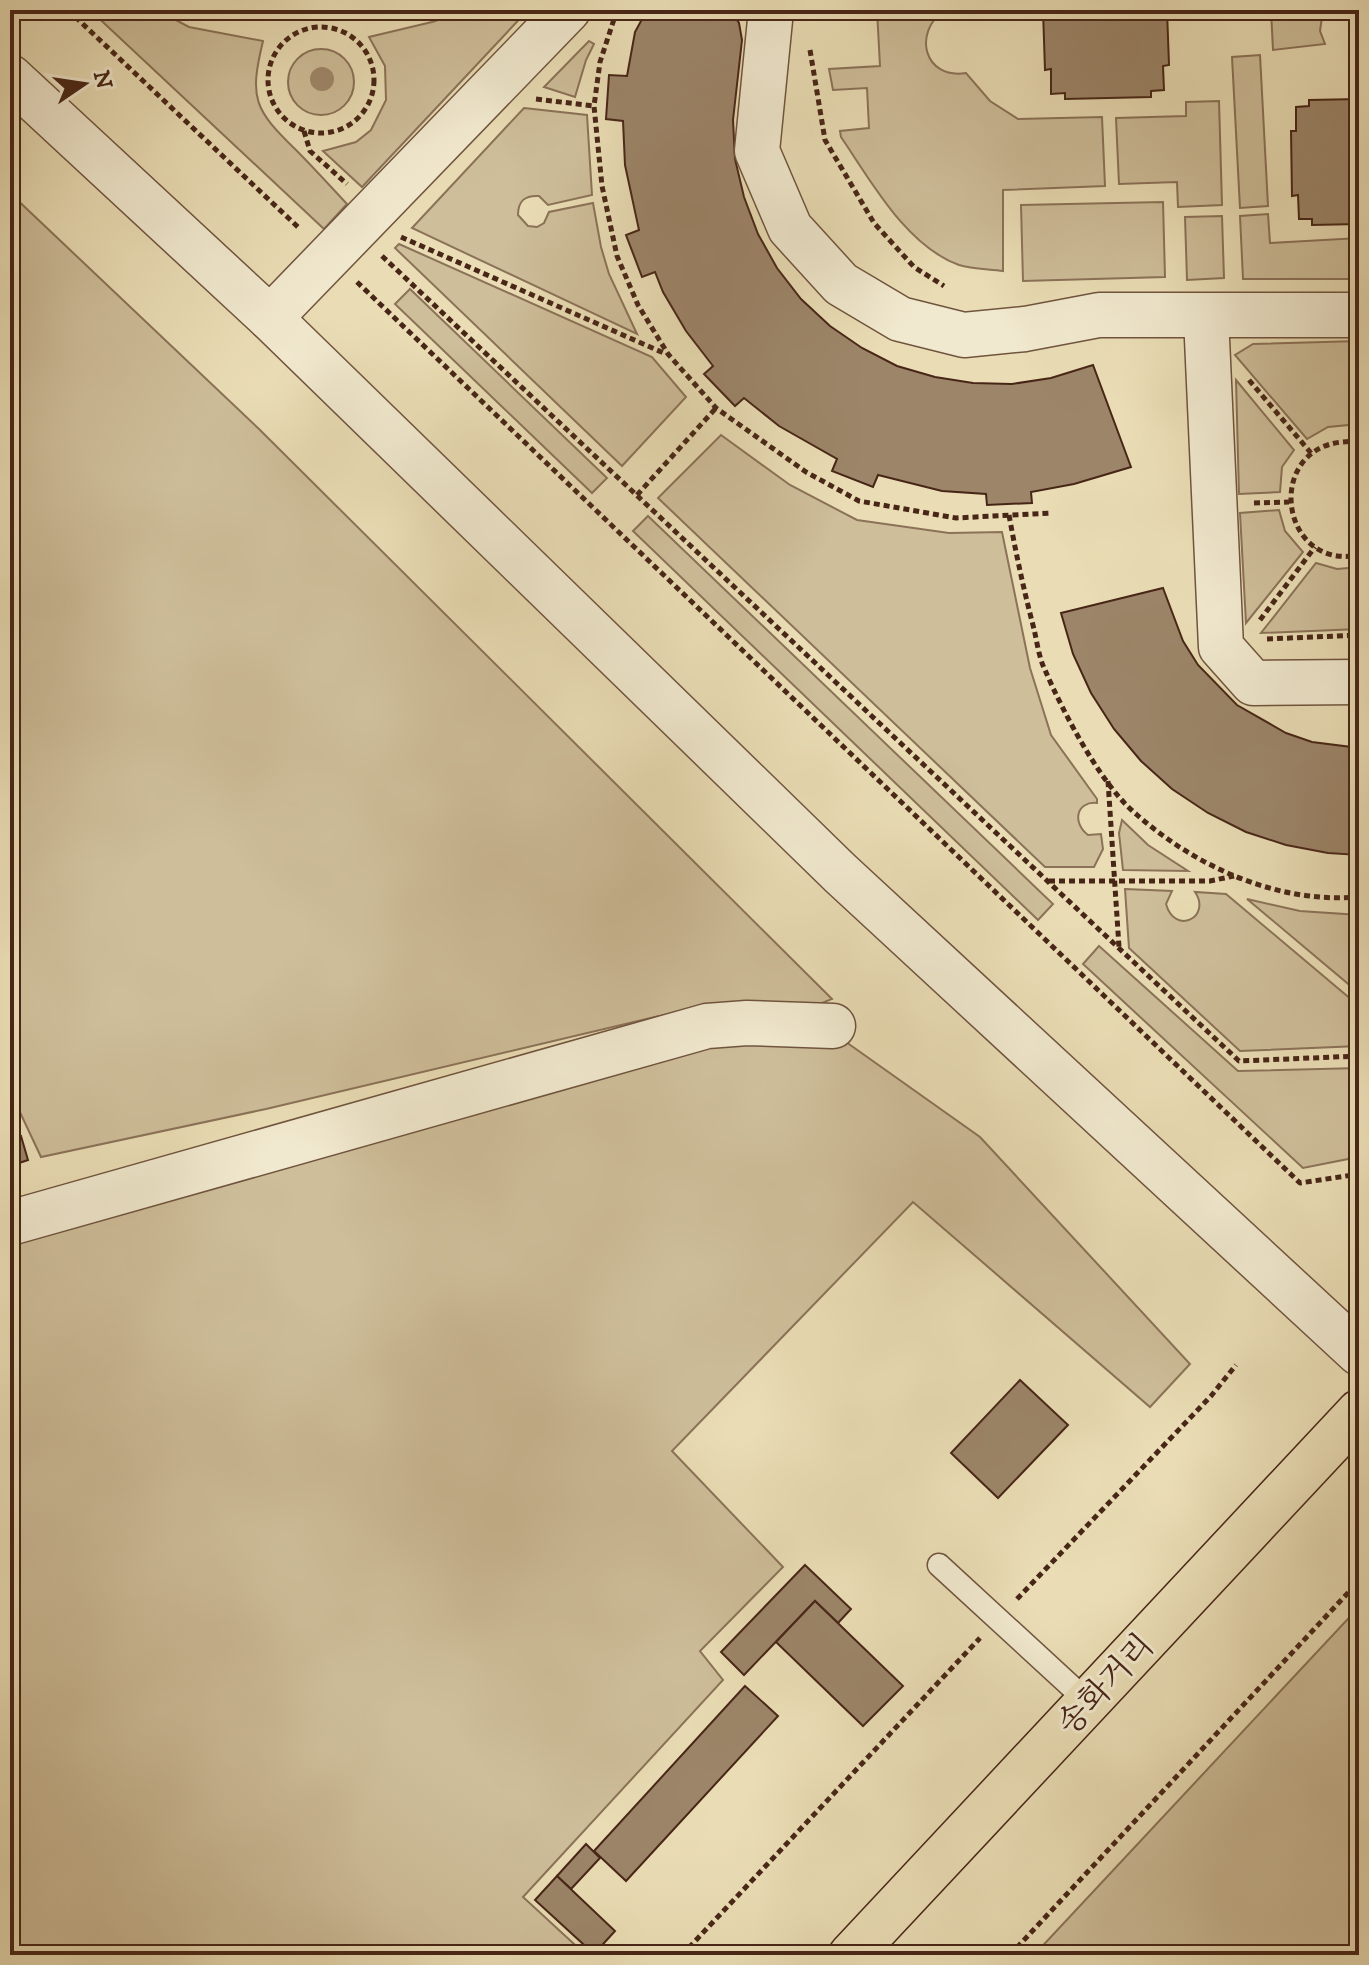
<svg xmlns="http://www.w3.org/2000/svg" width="1369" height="1965" viewBox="0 0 1369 1965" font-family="'IM FELL DW Pica','Noto Serif KR',serif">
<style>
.grass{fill:#cebe9a;stroke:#8b7258;stroke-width:2}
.building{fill:#9c8569;stroke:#482617;stroke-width:2}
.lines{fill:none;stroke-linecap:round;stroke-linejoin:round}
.service-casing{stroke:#70543e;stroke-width:25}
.minor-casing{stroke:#70543e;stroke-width:47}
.primary-casing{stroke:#482617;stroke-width:47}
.path{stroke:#482617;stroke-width:5;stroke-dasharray:6 4;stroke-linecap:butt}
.service{stroke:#f1e9cf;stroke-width:22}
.minor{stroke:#f1e9cf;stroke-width:44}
.primary{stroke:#eaddb5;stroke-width:44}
.tree{fill:#a0896c}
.labels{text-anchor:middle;stroke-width:6;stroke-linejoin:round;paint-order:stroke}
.street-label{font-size:32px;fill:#482617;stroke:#f1e9cf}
</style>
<rect width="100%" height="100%" fill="#eaddb5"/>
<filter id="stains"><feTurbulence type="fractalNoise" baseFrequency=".0025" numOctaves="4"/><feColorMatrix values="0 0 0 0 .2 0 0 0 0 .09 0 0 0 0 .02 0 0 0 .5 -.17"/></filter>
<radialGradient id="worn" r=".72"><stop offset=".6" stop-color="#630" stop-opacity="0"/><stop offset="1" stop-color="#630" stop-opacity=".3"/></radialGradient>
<!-- grass -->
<g class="grass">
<path d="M90 10H157L189 27 263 41C249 99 254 109 296 150 313 167 330 186 347 204L324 229Z"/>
<path d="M468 10H528L362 187 323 151 356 142 371 130 386 100 385 66 369 37 432 22Z"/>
<path d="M877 10H945C912 32 924 80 966 73L990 101 1018 119 1102 117 1105 186 1003 190V271C989 269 972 269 959 265 906 246 871 181 841 137L840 131 869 128 867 88 833 90 829 69 880 66Z"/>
<path d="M1271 10H1323L1320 31 1325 44 1273 50Z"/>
<path d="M589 41 594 44 586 60 575 97 544 87Z"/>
<circle cx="321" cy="82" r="33"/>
<path d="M1260 55 1268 206 1240 208 1232 57Z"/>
<path d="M1219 101 1222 205 1178 207 1177 182 1119 184 1116 118 1186 116V102Z"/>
<path d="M524 108 587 115 592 195 548 205 539 196C525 195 518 201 518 215L528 226 537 227 544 223 549 212 593 203 601 247 609 274 637 334 412 228Z"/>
<path d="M10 193 259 429 832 999 810 1008 746 1005 659 1016 266 1109 41 1157 10 1091Z"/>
<path d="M1163 202 1165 277 1023 281 1021 205Z"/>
<path d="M1268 214 1270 243 1359 238V279H1243L1240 216Z"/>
<path d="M1222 216 1224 278 1187 280 1185 217Z"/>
<path d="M399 244 652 357 686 397 622 466 395 248Z"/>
<path d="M410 289 607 478 592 493 395 304Z"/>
<path d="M1359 341V424L1328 427 1307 439 1235 355 1253 344Z"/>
<path d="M1236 380 1294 450 1282 467 1280 492 1239 494Z"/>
<path d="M721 435 790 485 857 520 949 533 1002 532 1030 668 1051 735 1097 799V803C1076 801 1072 823 1088 835L1101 834 1103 849 1094 867H1045L658 498Z"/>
<path d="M1279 510 1285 531 1303 552 1246 623 1240 513Z"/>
<path d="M648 516 1053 904 1038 920 633 531Z"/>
<path d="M1316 563 1337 569 1359 567V629L1261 633Z"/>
<path d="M1122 820 1148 845 1188 871 1123 870 1119 833Z"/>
<path d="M1125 889 1172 891 1166 904C1175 936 1212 917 1195 892L1226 894 1359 1006V1046L1240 1051 1129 948Z"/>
<path d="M1247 899 1300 911 1359 915V993Z"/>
<path d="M1099 946 1238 1071 1359 1068V1147L1348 1159 1303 1168 1083 964Z"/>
<path d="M839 1037 980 1137 1190 1364 1150 1407 913 1202 672 1451 783 1567 700 1651 723 1680 523 1897 586 1955H10V1239L724 1038Z"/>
<path d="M1359 1607V1955H1034Z"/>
</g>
<!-- building -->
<g class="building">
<path d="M647 10H730L739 23 742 40 733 120 735 159 744 197 758 234 777 268 801 299 830 326 862 348 897 366 935 377 973 383 1012 384 1051 378 1093 365 1131 467 1074 484 1031 492 1032 503 987 505 986 494 942 491 878 475 873 487 832 471 837 459 779 426 744 398 735 406 704 374 713 366 686 331 663 292 655 272 642 277 626 235 639 230 625 165 623 121 606 119 609 75 627 76 635 32Z"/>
<path d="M1043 10H1167L1169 65 1163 66 1164 90 1151 91V97L1065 99V93L1051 94V69L1045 70Z"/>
<path d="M1359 99V224L1312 225V219H1299L1298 195 1292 196 1291 131H1296V107L1309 106V100Z"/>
<path d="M1163 588 1183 641 1198 665 1237 705 1286 733 1312 742 1359 748V855L1328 853 1286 845 1246 832 1208 813 1172 789 1141 761 1114 729 1091 693 1073 654 1061 613Z"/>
<path d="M21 1136 28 1160 10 1166V1140Z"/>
<path d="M1020 1380 1068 1425 998 1498 951 1453Z"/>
<path d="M805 1565 851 1609 838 1623 815 1601 744 1675 721 1652Z"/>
<path d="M815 1601 903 1686 863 1726 776 1642Z"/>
<path d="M745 1686 778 1716 626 1881 594 1851Z"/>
<path d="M586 1844 600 1858 571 1889 557 1876Z"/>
<path d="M557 1876 615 1931 594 1954 535 1900Z"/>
</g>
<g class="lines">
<defs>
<path id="service" d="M939 1565 1088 1702"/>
<g id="minor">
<path d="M771 10 757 151 790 228 841 284 900 319 964 335 1025 329 1099 315H1359"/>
<path d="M10 77 270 318 840 873 1359 1353"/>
<path d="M1206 317 1221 647 1253 683 1359 682"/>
<path d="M270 318 568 10"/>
<path d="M10 1223 707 1026 747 1023 833 1026"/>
</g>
<path id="primary" d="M851 1955 1359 1412"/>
</defs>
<!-- service casing -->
<use href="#service" class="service-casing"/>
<!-- minor casing -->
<use href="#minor" class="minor-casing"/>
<!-- primary casing -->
<use href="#primary" class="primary-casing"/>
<!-- path -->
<g class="path">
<path d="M68 10 300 229"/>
<path d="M617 10 600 62 594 106 602 186 617 256 638 305 668 354 716 408 806 472 859 501 956 518 1051 513"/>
<circle cx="321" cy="80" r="53"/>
<path d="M810 50 825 140 874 223 914 267 944 286"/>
<path d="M536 99 594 106"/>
<path d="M304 131 310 151 347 184"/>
<path d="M401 237 666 354"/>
<path d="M382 256 1239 1061 1359 1056"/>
<path d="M357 282 1300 1183 1359 1174"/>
<path d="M1249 380 1311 453"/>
<path d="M1359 442C1262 433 1275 572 1359 555"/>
<path d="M637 495 716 408"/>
<path d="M1254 503 1289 502"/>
<path d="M1009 515C1016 554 1024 591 1034 629 1037 642 1039 658 1045 670 1063 712 1101 785 1136 814 1196 867 1278 904 1359 897"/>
<path d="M1260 620 1315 547"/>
<path d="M1267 639 1359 635"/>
<path d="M1108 781 1119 947"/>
<path d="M1049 881H1210L1234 876"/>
<path d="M1017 1599 1211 1396 1236 1365"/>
<path d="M682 1955 980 1638"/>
<path d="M1010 1955 1359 1581"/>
</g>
<!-- service -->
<use href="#service" class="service"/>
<!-- minor -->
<use href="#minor" class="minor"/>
<!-- primary -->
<use href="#primary" class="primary"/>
</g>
<!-- trees -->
<circle class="tree" cx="322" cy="79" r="12"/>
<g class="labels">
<!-- street labels -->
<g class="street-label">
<text transform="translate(1105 1684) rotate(-47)" y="11">송화거리</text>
</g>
</g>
<!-- margin -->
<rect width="1369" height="1965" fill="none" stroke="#eaddb5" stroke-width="40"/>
<rect x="12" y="12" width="1345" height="1941" fill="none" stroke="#482617" stroke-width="4"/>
<rect x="20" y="20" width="1329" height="1925" fill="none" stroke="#482617" stroke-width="2"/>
<!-- north arrow -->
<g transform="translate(84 84) rotate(77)" stroke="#f1e9cf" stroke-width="6" paint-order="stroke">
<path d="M0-6L14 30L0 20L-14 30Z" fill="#482617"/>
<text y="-12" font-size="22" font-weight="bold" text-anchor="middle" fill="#482617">N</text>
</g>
<rect width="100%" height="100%" filter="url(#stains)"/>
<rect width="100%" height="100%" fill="url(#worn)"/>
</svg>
